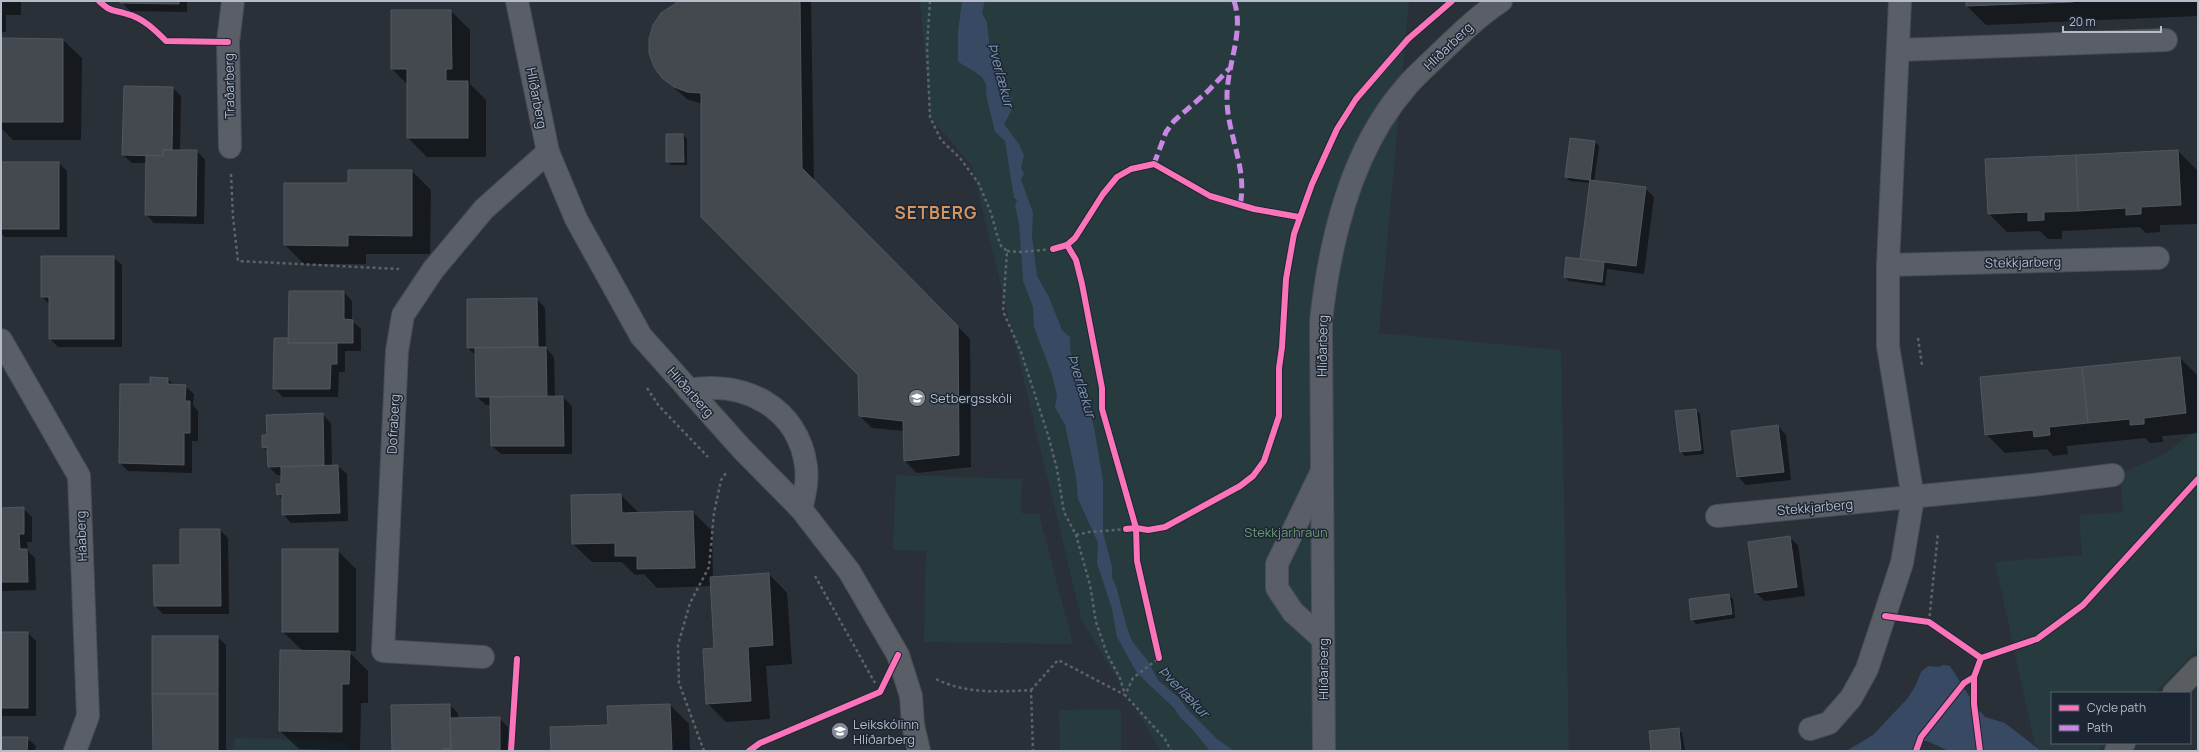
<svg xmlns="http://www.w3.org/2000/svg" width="2199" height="752" viewBox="0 0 2199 752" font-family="Manrope,sans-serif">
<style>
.green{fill:#273a3e}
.water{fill:#384963}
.shadow{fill:#0007}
.building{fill:#444950;stroke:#52575f}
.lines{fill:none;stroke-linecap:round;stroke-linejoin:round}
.minor-casing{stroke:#484c53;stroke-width:24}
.highway-casing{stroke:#474c53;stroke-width:24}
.path{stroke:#5d636a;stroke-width:2.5;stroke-dasharray:3 3;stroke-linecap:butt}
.minor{stroke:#5a5e66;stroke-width:22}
.highway{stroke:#5a5d60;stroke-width:22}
.quiet{stroke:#c787e3;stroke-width:5;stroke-dasharray:10 5;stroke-linecap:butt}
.cycleway-casing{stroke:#1d2633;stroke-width:8}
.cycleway{stroke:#fb73b8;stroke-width:6}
.labels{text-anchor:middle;stroke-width:3;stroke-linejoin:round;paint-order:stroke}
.street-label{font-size:13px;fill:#b4bcc9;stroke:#1d2633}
.poi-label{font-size:13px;fill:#b4bcc9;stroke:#1d2633;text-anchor:start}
.park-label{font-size:13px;fill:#6b9a76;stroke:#1d2633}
.water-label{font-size:14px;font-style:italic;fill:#7c92b1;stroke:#1d2633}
.district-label{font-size:17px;font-weight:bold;letter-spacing:1px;fill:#d59563;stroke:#1d2633}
</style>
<rect width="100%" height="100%" fill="#2a3038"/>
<!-- green -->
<g class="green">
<path d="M920 1H1409L1379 333 1561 350 1569 751H1161L1082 621 972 166 930 117Z"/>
<path d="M2198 429V649L2155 693H2052V743H2105L2097 751H2041L2035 745 1995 562 2082 555 2079 515 2123 512 2120 474 2164 454Z"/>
<path d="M896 475 1022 479 1021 513 1039 514 1073 644 924 642 926 551 893 550Z"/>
<path d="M1121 709V751H1060L1059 710Z"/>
<path d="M235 738 341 741 353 751H232Z"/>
</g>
<!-- water -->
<g class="water">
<path d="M962 1H985L982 13 987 22 990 51C996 57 997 66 1003 73 998 89 1007 84 1011 95 1013 99 1013 104 1013 108L1004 124 1019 144 1024 155 1021 168 1024 174 1021 179 1033 213 1032 236 1037 276 1049 297 1062 330 1070 337V349L1074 365 1084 379V402L1087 404 1094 427 1103 481V532L1112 567V578L1116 586 1127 628 1132 641 1148 661 1158 680 1179 698 1188 710 1216 738 1234 751H1210L1193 730 1179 716 1174 708 1137 673 1117 637 1112 609 1097 563 1098 543 1078 499 1076 477 1065 425 1055 407 1057 395 1051 372 1034 327 1033 307 1023 281 1019 223 1015 205 1017 200 1014 198 1005 141 995 132 986 94C990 74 969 71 958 61V32Z"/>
<path d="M1943 665 1950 666 1976 707 1985 717 2005 723 2041 751H1949L1927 741H1919L1911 751H1846L1873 735 1907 699 1915 687 1921 672 1928 666 1939 667Z"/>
</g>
<!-- shadow -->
<g class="shadow">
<path d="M1 1H21V15H6V32H1Z"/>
<path d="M121 1H187V12L130 11Z"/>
<path d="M384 1H442V2Z"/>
<path d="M682 1H811L814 181 970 339 971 467 917 473 905 461V431L872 428 860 416 859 375 702 104 687 99 663 78 662 14 673 4Z"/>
<path d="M1967 1H2198V16L1986 25 1967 6Z"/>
<path d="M392 11H451L470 30V84L486 100V157H427L408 138V85L392 69Z"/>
<path d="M1 39 63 40 82 58 81 140H13L1 128Z"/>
<path d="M125 87 173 88 181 96 180 151H197L205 160 204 224 154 223 146 214 147 163H132L123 155Z"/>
<path d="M667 135H683L687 139V165H671L667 161Z"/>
<path d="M1595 142 1599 146 1594 182 1645 188 1654 197 1644 274 1607 269 1605 286 1569 281 1565 277 1581 260 1591 183 1570 181 1566 177Z"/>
<path d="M2178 151 2197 170 2198 224 2160 225V232L2146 233 2140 227 2062 231V239H2048L2040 231 2007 232 1989 214Z"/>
<path d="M1 163H59L67 171V237H5L1 233Z"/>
<path d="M412 171 431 190 430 254H366V264H304L285 245 349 184Z"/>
<path d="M113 257 122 265V347H58L50 339V305L42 297Z"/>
<path d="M290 292H344L352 301V321L361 329V351H345V372H339L338 397H283L274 388 275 339 289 340Z"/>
<path d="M537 299 545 308 546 348 554 357 555 398 563 397 572 406V454H501L492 446V405H486L477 397 476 356 468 348V300Z"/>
<path d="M2180 358 2198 376V433L2162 436 2163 442 2150 443 2145 438 2067 446 2068 454 2053 456 2047 449 2005 453 1986 434Z"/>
<path d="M168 379 174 385 185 386 194 394 193 405 198 411V441H192V473L128 471 120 463 151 385Z"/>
<path d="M1696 410 1700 414 1704 454 1685 456 1681 452 1676 412Z"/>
<path d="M322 414 331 423 332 466H338L347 474 348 521 291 523 283 514V500L278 494 282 485V475H277L269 467 268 452 263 447 268 436Z"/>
<path d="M1778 426 1786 435 1791 480 1746 485 1738 477Z"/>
<path d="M621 495 639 513 693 512 712 531 713 578 769 574 787 593 792 664 766 666 770 719 726 722 707 703 715 649 711 586 657 588 644 574 635 575 622 562H592L573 544Z"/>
<path d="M23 508 32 517V542H27L28 551 35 558 36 590 1 591V509Z"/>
<path d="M220 530 228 538 229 614H163L155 606 181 566Z"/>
<path d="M1789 537 1798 545 1805 596 1765 601 1756 593Z"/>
<path d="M337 550 356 569V651H348L368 671V703H361L360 751 299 749 280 731 303 651 283 632Z"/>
<path d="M1728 595 1733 599 1735 618 1696 624 1692 619Z"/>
<path d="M1 633H28L36 641V716H1Z"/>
<path d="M217 637 226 645V751H154Z"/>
<path d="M450 705 458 713V719L499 718 508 727V751H393Z"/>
<path d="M670 705 689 724 690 751H552L609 726Z"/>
<path d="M1678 729 1682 733 1685 751H1652Z"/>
<path d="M1 738H27L36 746 35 751H1Z"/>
</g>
<!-- building -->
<g class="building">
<path d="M120 1H179V4L120 3Z"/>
<path d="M679 1H800L802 168 958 326 959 455 904 461 903 421 859 416 858 375 701 217V93L687 92 674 87 662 78 654 67 649 53V39L653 25 661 13Z"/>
<path d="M1966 1H2073V2L1966 6Z"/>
<path d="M391 10H451L452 69H446V81H468V138H407V69H391Z"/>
<path d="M1 38 63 39V122H1Z"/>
<path d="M124 86 173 87 172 150H163V156L122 155Z"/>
<path d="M666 134H683L684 162H666Z"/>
<path d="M1570 138 1595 141 1590 180 1565 177Z"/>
<path d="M163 150H197L196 216 145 215 146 155 163 156Z"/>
<path d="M2178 150 2181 205 2141 207V214L2126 215V208L2078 211 2076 155Z"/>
<path d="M2076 155 2078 211 2044 212V220L2028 221V212L1988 214 1985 159Z"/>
<rect x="1" y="162" width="58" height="67"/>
<path d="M348 170H412V236L348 235V246L284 245V183H348Z"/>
<path d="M1590 180 1646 187 1636 266 1580 259Z"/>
<path d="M41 256H114V339H49V297H41Z"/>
<path d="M1566 257 1604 262 1602 282 1564 277Z"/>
<path d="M289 291H344V319L353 320V343H288Z"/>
<path d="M537 298 538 347 467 348V299Z"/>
<path d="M274 338H288V343H337V364H331L330 389H273Z"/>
<path d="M546 347 547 397H476L475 348Z"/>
<path d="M2180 357 2186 413 2144 418V424L2130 425V419L2088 423 2082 367Z"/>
<path d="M2082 367 2088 423 2049 427 2050 435 2034 437 2033 430 1985 435 1980 377Z"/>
<path d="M150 377 168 378V384L186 385 185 401H190V433H184V465L119 463 120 384H150Z"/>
<path d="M563 396 564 446H491L490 397Z"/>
<path d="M1696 409 1701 450 1680 452 1675 411Z"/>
<path d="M323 413 324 465 268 467 267 448 262 447V435H267L266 415Z"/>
<path d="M1778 425 1784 472 1737 477 1731 431Z"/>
<path d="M338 465 340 513 282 515V494L277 495 276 484H281V467Z"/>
<path d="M621 494 622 513 693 511 695 568 637 569V556H615V543L572 544 571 495Z"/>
<path d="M24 507V534H19L20 549H27L28 582H1V508Z"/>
<path d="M180 529H220L221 606H154L153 565H180Z"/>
<path d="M1790 536 1797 587 1755 593 1748 542Z"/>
<rect x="282" y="549" width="56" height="83"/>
<path d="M769 573 773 645 748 647 751 701 706 704 703 649 714 648 710 577Z"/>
<path d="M1729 594 1732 614 1691 620 1689 599Z"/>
<rect x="1" y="632" width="27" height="76"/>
<rect x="152" y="636" width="66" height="58"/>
<path d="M280 650 350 651 349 684H342V732L279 731Z"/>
<path d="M152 694H218V751H153Z"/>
<path d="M450 704 451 749H443V751H392L391 705Z"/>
<path d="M670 704 672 751H551L550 727 608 725 607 706Z"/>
<path d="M500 717V751H443V749H451L450 718Z"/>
<path d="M1679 728 1681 751H1651L1649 731Z"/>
<path d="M1 737H28L27 751H1Z"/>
</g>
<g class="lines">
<defs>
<g id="minor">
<path d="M517 1 548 152 576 219 641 336 741 448 801 509 849 571 898 655 911 696 913 725 919 751"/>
<path d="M1899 50 2166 40"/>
<path d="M230 147 228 42 233 1"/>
<path d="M1888 265 2158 258"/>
<path d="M1 340 79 476 88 716 75 751"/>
<path d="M689 390C744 380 798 407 806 466 808 481 805 495 801 509"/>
<path d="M1320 475 1277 564V588L1293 612 1323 639"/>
<path d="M1717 516 2032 485 2113 475"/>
<path d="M483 657 383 651 397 351 403 315 433 270 484 209 548 152"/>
<path d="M1810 729 1829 723 1851 698 1867 669 1902 563 1913 498 1888 346V265L1900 1"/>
<path d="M1324 751 1321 321C1330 239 1351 150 1406 87 1416 75 1428 65 1439 54 1459 35 1478 16 1501 1"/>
</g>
<g id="highway">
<path d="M2174 693 2198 668"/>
<path d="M2116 751 2124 743"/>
</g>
</defs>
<!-- minor casing -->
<use href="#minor" class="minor-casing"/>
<!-- highway casing -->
<use href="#highway" class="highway-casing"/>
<!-- path -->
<g class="path">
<path d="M930 1 927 48 930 117 941 140 960 158 979 184 991 213 998 238 1001 246 1007 251 1003 311 1021 352 1048 435 1057 469 1064 512 1076 535 1090 585 1096 622 1107 654 1120 678 1125 695 1165 739 1171 751"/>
<path d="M231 174 233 217 238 261 399 269"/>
<path d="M1007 251 1019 252 1053 249"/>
<path d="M1918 338 1922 365"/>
<path d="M647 388 659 406 708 457"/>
<path d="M1076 535 1089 532 1126 529"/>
<path d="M815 576 875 683"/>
<path d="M1929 622 1938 533"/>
<path d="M1974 677V704L1980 751"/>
<path d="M936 679C966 694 998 692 1031 690L1033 751"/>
<path d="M1031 690 1058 660 1125 695 1133 678 1159 658"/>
<path d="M1921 737 1964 683"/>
<path d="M704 751 679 683 678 645 690 603 709 567 714 513 721 480 726 473"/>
</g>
<!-- minor -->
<use href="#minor" class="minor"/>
<!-- highway -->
<use href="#highway" class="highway"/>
<!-- quiet -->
<g class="quiet">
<path d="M1234 1C1245 32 1226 67 1227 99 1227 134 1248 169 1240 205"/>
<path d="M1154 164 1166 132 1174 121 1207 92 1229 69"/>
</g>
<defs>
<g id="cycleway">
<path d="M99 1C112 13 112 9 127 14 143 18 155 30 166 41L228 42"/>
<path d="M1067 245 1076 260 1082 284 1102 388V409L1136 528 1137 561 1159 658"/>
<path d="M1053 249 1067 245 1075 238 1103 194 1117 177 1131 169 1154 164 1210 196 1254 209 1299 217"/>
<path d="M1126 529 1136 528 1148 530 1165 527 1240 486 1253 476 1264 461 1279 416V368L1282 347 1286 279 1294 234 1312 184 1337 129 1356 99 1408 39 1452 1"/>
<path d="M1885 616 1929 622 1981 658"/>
<path d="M1974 677V704L1980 751"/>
<path d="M511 751 517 659"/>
<path d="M749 751 760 743 880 692 898 655"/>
<path d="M1916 751 1921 737 1964 683 1974 677 1981 658 2037 639 2083 605 2198 479"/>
</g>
</defs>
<!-- cycleway casing -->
<use href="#cycleway" class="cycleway-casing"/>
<!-- cycleway -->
<use href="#cycleway" class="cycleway"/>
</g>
<!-- icons -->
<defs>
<symbol id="school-disc" viewBox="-11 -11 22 22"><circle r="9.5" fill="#848b96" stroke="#1d2633"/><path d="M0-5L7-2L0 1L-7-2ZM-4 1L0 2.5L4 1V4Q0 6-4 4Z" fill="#fff"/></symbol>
</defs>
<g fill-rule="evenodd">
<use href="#school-disc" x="907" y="388" width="20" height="20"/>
<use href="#school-disc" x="830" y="721" width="20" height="20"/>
</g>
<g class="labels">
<!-- street labels -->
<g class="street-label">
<text transform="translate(1448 46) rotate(-44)" y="5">Hlíðarberg</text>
<text transform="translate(229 86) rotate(-91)" y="5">Traðarberg</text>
<text transform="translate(537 98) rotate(79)" y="5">Hlíðarberg</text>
<text transform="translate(2023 262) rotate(-1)" y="5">Stekkjarberg</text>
<text transform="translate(1322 346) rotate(-89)" y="5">Hlíðarberg</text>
<text transform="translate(691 392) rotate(48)" y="5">Hlíðarberg</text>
<text transform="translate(393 424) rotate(-87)" y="5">Dofraberg</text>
<text transform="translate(1815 507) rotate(-5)" y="5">Stekkjarberg</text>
<text transform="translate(81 536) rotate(-92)" y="5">Háaberg</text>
<text transform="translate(1323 669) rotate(-90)" y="5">Hlíðarberg</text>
</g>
<!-- poi labels -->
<g class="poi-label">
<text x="930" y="403">Setbergsskóli</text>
<text x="853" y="729">Leikskólinn<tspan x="853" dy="15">Hlíðarberg</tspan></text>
</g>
<!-- park labels -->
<g class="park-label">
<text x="1286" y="537">Stekkjarhraun</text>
</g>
<!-- water labels -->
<g class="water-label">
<text transform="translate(1001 75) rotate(75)" y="5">Þverlækur</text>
<text transform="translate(1082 386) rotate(73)" y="5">Þverlækur</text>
<text transform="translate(1184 692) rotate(46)" y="5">Þverlækur</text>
</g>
<!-- district labels -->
<g class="district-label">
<text x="936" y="219">SETBERG</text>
</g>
</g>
<!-- border -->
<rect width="2199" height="752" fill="none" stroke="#b4bcc9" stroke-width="4"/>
<!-- legend -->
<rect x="2051" y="692" width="140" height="52" fill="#1d2633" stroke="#59626f"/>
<rect x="2059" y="705" width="20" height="6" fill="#fb73b8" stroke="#59626f"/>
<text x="2087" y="712" font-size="12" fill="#b4bcc9">Cycle path</text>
<rect x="2059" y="725" width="20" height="6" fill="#c787e3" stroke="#59626f"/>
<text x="2087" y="732" font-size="12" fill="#b4bcc9">Path</text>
<!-- scale -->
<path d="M2063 26v6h98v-6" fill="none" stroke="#b4bcc9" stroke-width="2"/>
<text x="2069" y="26" font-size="12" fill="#b4bcc9" stroke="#1d2633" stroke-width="3" paint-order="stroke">20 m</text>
</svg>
